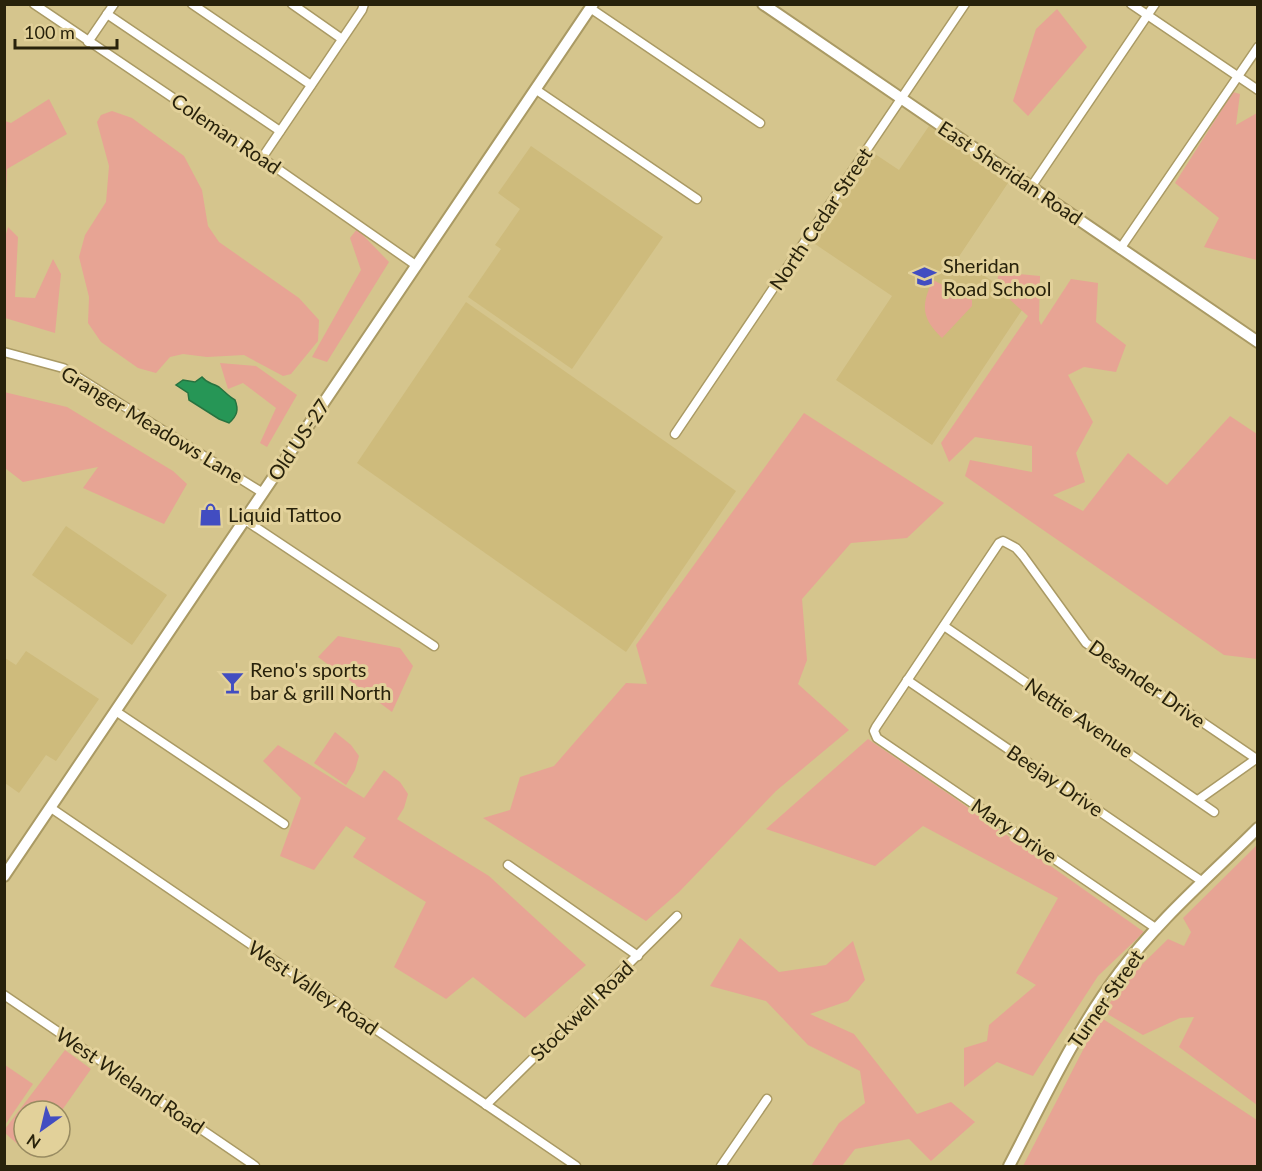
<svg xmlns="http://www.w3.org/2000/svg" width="1262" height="1171" viewBox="0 0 1262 1171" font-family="Lato,sans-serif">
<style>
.built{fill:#cebb7c}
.green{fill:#e7a494}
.water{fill:#269656;stroke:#277340;stroke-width:1.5}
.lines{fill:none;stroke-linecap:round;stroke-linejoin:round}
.street-casing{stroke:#aa9a64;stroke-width:11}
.secondary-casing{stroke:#aa9a64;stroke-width:14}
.street{stroke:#fff;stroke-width:8}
.secondary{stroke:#fff;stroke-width:10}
.labels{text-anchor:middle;stroke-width:6;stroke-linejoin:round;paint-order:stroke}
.street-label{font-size:20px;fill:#28220b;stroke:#e2d19a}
.poi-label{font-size:20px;fill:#28220b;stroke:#e2d19a;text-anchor:start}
</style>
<rect width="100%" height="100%" fill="#d5c58d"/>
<!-- built -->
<g class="built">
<path d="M929 126 1010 180 958 258 1026 304 932 445 836 380 892 296 812 242 872 152 899 170Z"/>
<path d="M531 146 663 237 572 369 468 297 501 249 495 245 520 209 498 193Z"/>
<path d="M466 302 736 491 626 652 357 463Z"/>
<path d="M66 526 167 595 132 645 32 575Z"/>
<path d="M26 651 99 699 56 761 46 755 19 793 5 783V658L16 665Z"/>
</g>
<!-- green -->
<g class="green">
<path d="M1057 9 1087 47 1028 116 1013 101 1036 29Z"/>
<path d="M1233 92 1240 94 1236 125 1257 113V260L1204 247 1219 218 1175 183Z"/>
<path d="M49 99 67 134 7 169 5 217V121L11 123Z"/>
<path d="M112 111 132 118 184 156 202 190 208 226 219 242 299 298 319 320 318 341 291 374 283 376 244 355 207 357 183 354 170 357 156 373 138 368 101 342 88 323 89 297 79 257 85 235 106 202 109 166 97 122 101 115Z"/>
<path d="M8 227 18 237 15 297 35 298 53 259 61 274 55 333 5 318 4 241Z"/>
<path d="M357 229 389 262 327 362 312 357 361 270 350 238Z"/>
<path d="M999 272 1040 276 1039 320 1041 325 1071 279 1098 283 1096 322 1126 345 1116 372 1084 367 1068 375 1093 422 1076 453 1085 482 1053 495 1083 511 1128 453 1167 485 1230 416 1257 434V659L1224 655 965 476 970 460 1032 472V446L975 437 949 462 941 443 1028 316 996 287Z"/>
<path d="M933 280 972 300V306L942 338C921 318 921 305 933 280Z"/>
<path d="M220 363 256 366 297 395 267 447 260 443 276 408 243 383 228 389Z"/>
<path d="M4 392 67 407 173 471 187 484 164 524 83 488 98 467 23 482 5 468Z"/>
<path d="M804 413 944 503 907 538 851 543 802 599 807 660 798 684 849 730 776 791 679 892 646 921 483 818 510 810 520 777 554 766 626 683 647 684 636 645Z"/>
<path d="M338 636 400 648 413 666 392 712 318 657Z"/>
<path d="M335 732 351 745 359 756 355 770 346 785 314 763Z"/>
<path d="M868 739 953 797 1144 932 1098 976 1033 1076 997 1062 964 1087V1048L987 1041 989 1025 1036 985 1016 973 1058 898 923 826 875 866 766 829Z"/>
<path d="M278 745 364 798 384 770 400 782 408 794 404 808 397 819 489 876 586 965 525 1018 473 977 446 999 394 967 426 902 353 857 366 838 346 826 314 870 280 856 301 798 263 761Z"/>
<path d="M1257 845V1105L1179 1047 1194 1017 1180 1018 1143 1035 1104 1012 1122 984 1168 939 1184 946 1191 932 1183 918Z"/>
<path d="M740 938 779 972 826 965 853 941 865 980 848 1001 810 1014 854 1034 917 1114 951 1102 975 1122 931 1161 909 1139 855 1149 842 1166H811L839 1123 865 1103 860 1071 808 1045 766 1001 710 986Z"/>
<path d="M1100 1017 1257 1120V1166H1023Z"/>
<path d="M65 1050 91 1069 60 1113V1111H24V1147H37L31 1156 5 1133V1129Z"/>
<path d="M5 1065 33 1084 5 1125Z"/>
</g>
<!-- water -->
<path class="water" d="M202 377C209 385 211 382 219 387 224 391 228 396 235 400 239 410 237 416 229 423L219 419 189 400 188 393 176 385 183 380 195 382Z"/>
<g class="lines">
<defs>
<g id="street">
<path d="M34 4 262 158 417 266"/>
<path d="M192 4 311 85"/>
<path d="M292 4 342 39"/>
<path d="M1131 4 1258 90"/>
<path d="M590 8 760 123"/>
<path d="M107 14 280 131"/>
<path d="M88 42 114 4"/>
<path d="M535 89 697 199"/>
<path d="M262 158 362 10 364 4"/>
<path d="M1031 187 1155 4"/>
<path d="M1120 249 1258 47"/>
<path d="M4 352 63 368 263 493"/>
<path d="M675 434 965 4"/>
<path d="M245 520 434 646"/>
<path d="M944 626 1214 812"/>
<path d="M907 680 1203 882"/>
<path d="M117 712 284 824"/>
<path d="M1198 800 1256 759"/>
<path d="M51 808 576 1166"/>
<path d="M508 865 638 956"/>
<path d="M1157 929 877 738 874 731 876 727 999 543 1003 541 1016 548 1023 556 1086 643 1258 760"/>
<path d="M4 995 255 1166"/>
<path d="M486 1105 677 916"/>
<path d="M721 1166 767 1099"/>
</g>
<g id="secondary">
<path d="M763 4 1258 342"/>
<path d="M4 876 593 4"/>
<path d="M1009 1166C1043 1101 1075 1032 1119 973 1159 919 1211 875 1258 828"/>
</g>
</defs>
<!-- street casing -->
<use href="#street" class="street-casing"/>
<!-- secondary casing -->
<use href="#secondary" class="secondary-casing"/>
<!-- street -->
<use href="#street" class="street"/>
<!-- secondary -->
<use href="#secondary" class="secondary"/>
</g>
<!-- icons -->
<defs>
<symbol id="school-bare" viewBox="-9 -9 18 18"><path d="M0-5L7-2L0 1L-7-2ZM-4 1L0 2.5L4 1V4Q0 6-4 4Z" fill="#424dc1" stroke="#e2d19a" stroke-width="2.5" paint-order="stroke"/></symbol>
<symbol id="shop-bare" viewBox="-9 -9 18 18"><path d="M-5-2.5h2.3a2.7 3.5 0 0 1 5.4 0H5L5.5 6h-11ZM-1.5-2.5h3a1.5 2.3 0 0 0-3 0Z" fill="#424dc1" stroke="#e2d19a" stroke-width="2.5" paint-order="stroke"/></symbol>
<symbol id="bar-bare" viewBox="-9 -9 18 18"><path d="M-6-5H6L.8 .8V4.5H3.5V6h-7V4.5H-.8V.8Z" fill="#424dc1" stroke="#e2d19a" stroke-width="2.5" paint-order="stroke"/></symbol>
</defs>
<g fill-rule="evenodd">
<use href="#school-bare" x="908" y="260" width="33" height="33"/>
<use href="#shop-bare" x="194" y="498" width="33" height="33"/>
<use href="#bar-bare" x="216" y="666" width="33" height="33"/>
</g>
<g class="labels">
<!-- street labels -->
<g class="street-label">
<text transform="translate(226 134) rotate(34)" y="7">Coleman Road</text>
<text transform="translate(1010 173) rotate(34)" y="7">East Sheridan Road</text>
<text transform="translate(821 219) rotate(-56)" y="7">North Cedar Street</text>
<text transform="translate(152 425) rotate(31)" y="7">Granger Meadows Lane</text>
<text transform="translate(299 440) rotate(-56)" y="7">Old US-27</text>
<text transform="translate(1147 684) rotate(35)" y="7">Desander Drive</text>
<text transform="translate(1079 718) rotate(34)" y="7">Nettie Avenue</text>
<text transform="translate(1055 781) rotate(34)" y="7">Beejay Drive</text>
<text transform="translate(1014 831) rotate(34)" y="7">Mary Drive</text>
<text transform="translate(313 988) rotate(34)" y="7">West Valley Road</text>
<text transform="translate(1106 999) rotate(-55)" y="7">Turner Street</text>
<text transform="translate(582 1011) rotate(-44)" y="7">Stockwell Road</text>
<text transform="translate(130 1081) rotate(34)" y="7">West Wieland Road</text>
</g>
<!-- poi labels -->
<g class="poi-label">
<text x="943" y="273">Sheridan<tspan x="943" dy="23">Road School</tspan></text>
<text x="228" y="522">Liquid Tattoo</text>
<text x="250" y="677">Reno's sports<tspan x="250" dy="23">bar &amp; grill North</tspan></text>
</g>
</g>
<!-- border -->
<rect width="1262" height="1171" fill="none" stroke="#28220b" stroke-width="12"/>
<!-- north arrow -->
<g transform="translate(42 1129) rotate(214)"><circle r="28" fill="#e2d19a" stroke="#988b61" stroke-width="1.5"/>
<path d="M0-4.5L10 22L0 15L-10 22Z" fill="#424dc1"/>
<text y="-9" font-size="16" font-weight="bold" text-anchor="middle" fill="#28220b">N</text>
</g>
<!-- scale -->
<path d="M15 39v9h102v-9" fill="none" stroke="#28220b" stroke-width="3"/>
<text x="24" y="39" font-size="18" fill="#28220b" stroke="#e2d19a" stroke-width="4.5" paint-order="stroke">100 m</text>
</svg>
